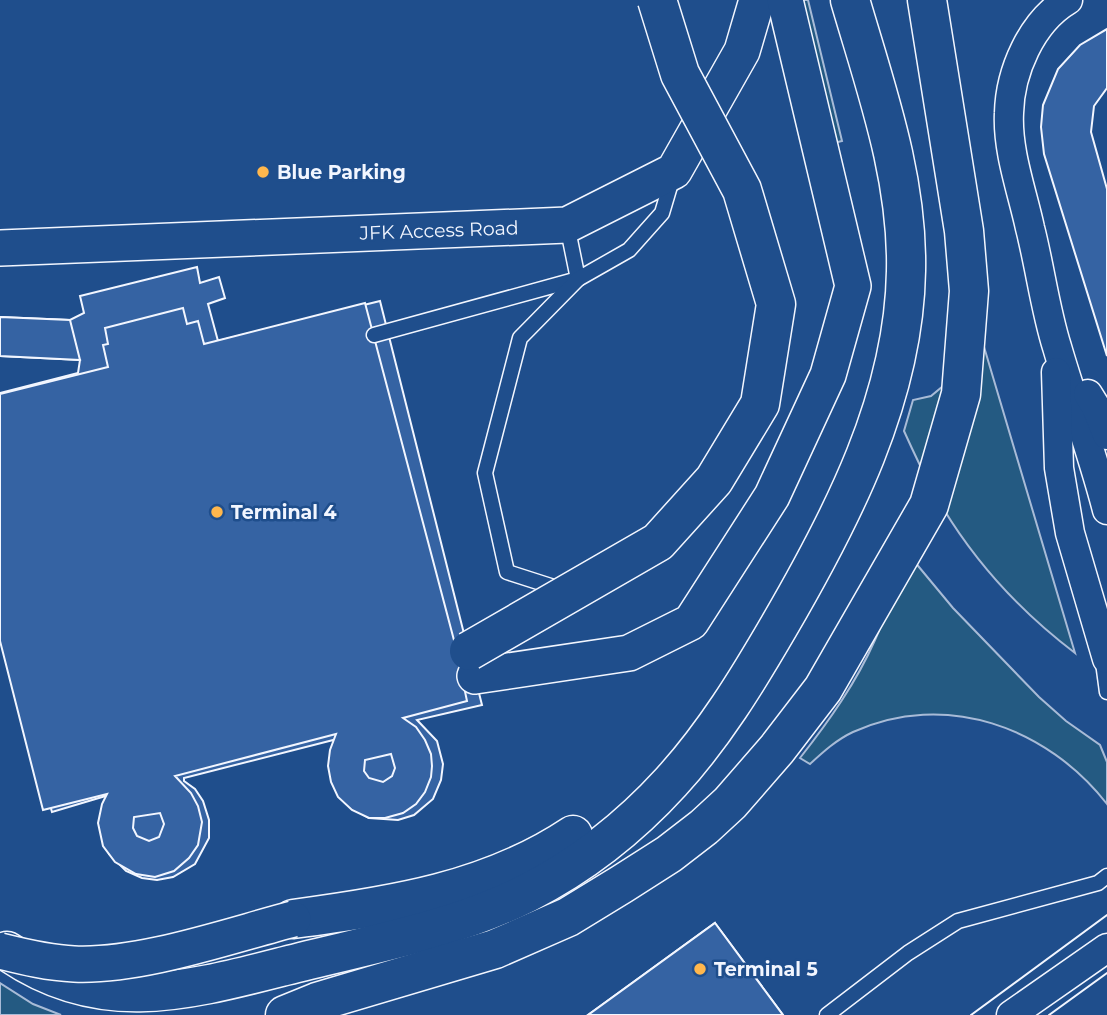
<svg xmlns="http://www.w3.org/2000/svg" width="1107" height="1015" viewBox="0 0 1107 1015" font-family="Montserrat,sans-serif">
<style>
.green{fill:#245a82;stroke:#a8bbd7;stroke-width:2}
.building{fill:#3563a3;stroke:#f2f6ff;stroke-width:2;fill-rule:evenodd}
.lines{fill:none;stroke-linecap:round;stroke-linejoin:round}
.service-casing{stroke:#f2f6ff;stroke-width:17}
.minor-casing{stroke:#f2f6ff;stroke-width:31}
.tertiary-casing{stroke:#f2f6ff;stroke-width:38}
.motorway-casing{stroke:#f2f6ff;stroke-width:41}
.service{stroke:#1f4e8c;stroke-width:14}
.minor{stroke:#1f4e8c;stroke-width:28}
.tertiary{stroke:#1f4e8c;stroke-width:35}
.motorway{stroke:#1f4e8c;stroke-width:38}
.tram{stroke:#f2f6ff;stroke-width:2}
.tertiary-bridge-casing{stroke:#f2f6ff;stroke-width:38;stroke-linecap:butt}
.motorway-bridge-casing{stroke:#f2f6ff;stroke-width:41;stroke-linecap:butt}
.tertiary-bridge{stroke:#1f4e8c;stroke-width:35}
.motorway-bridge{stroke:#1f4e8c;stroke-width:38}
.poi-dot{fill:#ffb74d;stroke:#1f4e8c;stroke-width:2.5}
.labels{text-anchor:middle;stroke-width:5;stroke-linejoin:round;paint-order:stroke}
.poi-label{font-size:19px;font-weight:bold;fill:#f2f6ff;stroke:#1f4e8c;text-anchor:start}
.street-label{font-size:19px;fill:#f2f6ff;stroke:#1f4e8c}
</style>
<rect width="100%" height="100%" fill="#1f4e8c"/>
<!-- green -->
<g class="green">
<path d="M788 0H808L842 141 825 145Z"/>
<path d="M979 330 1075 653C1017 609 967 553 932 489 922 470 913 451 904 431L913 400 931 396 943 386Z"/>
<path d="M909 555 953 608 1039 697 1066 721 1100 745 1107 762V804C1047 727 945 690 853 732 836 740 823 752 810 764L800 758C829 721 856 683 875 640 887 613 897 583 909 555Z"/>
<path d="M0 983 33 1004 61 1015H0Z"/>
</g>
<!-- building -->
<g class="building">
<path d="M1107 29V88L1094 106 1091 132 1107 189V356L1044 154 1041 127 1043 105 1058 69 1080 45Z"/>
<path d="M197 267 200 283 219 277 225 298 208 304 218 341 380 301 482 705 417 720 437 741 443 764 441 780 433 799 414 815 398 820 369 818 355 810 345 797 338 766 339 754 346 739 345 737 184 778V781L195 789 203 801 209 820V838L195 864 173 877 157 880 142 878 126 871 109 854 102 829 103 818 111 798 109 795 52 812 0 631V393L78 373 80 360 0 356V317L70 320 84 313 80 296Z"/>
<path d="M365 303 455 644 467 701 403 718 416 727 425 740 431 754 432 766 431 777 425 792 416 804 403 813 385 818H369L352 810 338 797 331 782 328 766 330 750 336 734 175 776 191 793 198 806 202 822 198 845 189 858 174 871 155 877 136 874 115 862 103 846 98 823 102 804 107 794 43 810 0 641V394L108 367 103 345 108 344 105 328 183 308 187 324 198 321 204 344ZM391 754 395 768 392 776 383 782 369 778 364 771 365 760ZM160 813 164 824 159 837 149 841 137 836 133 828 134 817Z"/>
<path d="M0 317 70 320 80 360 0 356Z"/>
<path d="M715 923 783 1015H588Z"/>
<path d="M715 923 783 1015H588Z"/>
</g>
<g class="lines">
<defs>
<g id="service">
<path d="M374 335 578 279 567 225"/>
<path d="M563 590 507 572 485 473 520 338 578 279 629 250 662 213 673 176"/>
<path d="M1102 655 1107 692"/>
<path d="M827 1015 908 953 958 921 1098 883 1107 876"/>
</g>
<g id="minor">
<path d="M1068 0C1031 22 1010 72 1009 113 1007 151 1022 191 1030 228 1040 267 1045 309 1057 347 1073 402 1093 455 1107 510"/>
<path d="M1056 372 1059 468 1070 533 1107 659"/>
<path d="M1088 394 1096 407 1107 435"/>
<path d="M1011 1015 1107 948"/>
</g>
<g id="tertiary">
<path d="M0 248 567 225 674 171 742 51 757 0"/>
<path d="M475 676 629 653 691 622 772 496 828 375 853 286 785 0"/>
</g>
<g id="motorway">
<path d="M293 919C391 906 489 891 573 835"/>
<path d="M7 951C98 1015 183 992 285 966 366 945 452 931 527 893 582 865 630 827 671 782 714 735 747 681 779 626 842 518 904 398 906 271 908 177 876 89 850 0"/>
<path d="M285 1015 317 1002 495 949 568 917 622 884 669 854 704 827 730 803 777 749 823 689 929 505 961 394 969 291 964 231 927 0"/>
</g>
</defs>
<!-- service casing -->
<use href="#service" class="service-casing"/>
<!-- minor casing -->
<use href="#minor" class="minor-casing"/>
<!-- tertiary casing -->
<use href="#tertiary" class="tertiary-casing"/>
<!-- motorway casing -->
<use href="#motorway" class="motorway-casing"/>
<!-- service -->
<use href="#service" class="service"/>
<!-- minor -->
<use href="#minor" class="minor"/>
<!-- tertiary -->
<use href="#tertiary" class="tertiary"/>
<!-- motorway -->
<use href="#motorway" class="motorway"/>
<!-- tram -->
<g class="tram">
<path d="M971 1015 1107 915"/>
<path d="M1049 1015 1107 973"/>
</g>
<defs>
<path id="tertiary-bridge" d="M0 951C24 957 49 963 74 964 140 967 228 936 293 919"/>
<path id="motorway-bridge" d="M469 651 658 542 714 480 760 404 776 304 742 190 680 74 657 0"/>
</defs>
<!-- tertiary-bridge casing -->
<use href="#tertiary-bridge" class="tertiary-bridge-casing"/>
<!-- motorway-bridge casing -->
<use href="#motorway-bridge" class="motorway-bridge-casing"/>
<!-- tertiary-bridge -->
<use href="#tertiary-bridge" class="tertiary-bridge"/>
<!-- motorway-bridge -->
<use href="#motorway-bridge" class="motorway-bridge"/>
</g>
<!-- markers -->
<g class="poi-dot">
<circle cx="263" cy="172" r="7"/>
<circle cx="217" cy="512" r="7"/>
<circle cx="700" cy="969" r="7"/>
</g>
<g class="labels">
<!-- poi labels -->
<g class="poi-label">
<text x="277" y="179">Blue Parking</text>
<text x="231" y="519">Terminal 4</text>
<text x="714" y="976">Terminal 5</text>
</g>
<!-- street labels -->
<g class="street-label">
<text transform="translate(439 230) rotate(-2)" y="7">JFK Access Road</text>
</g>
</g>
</svg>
